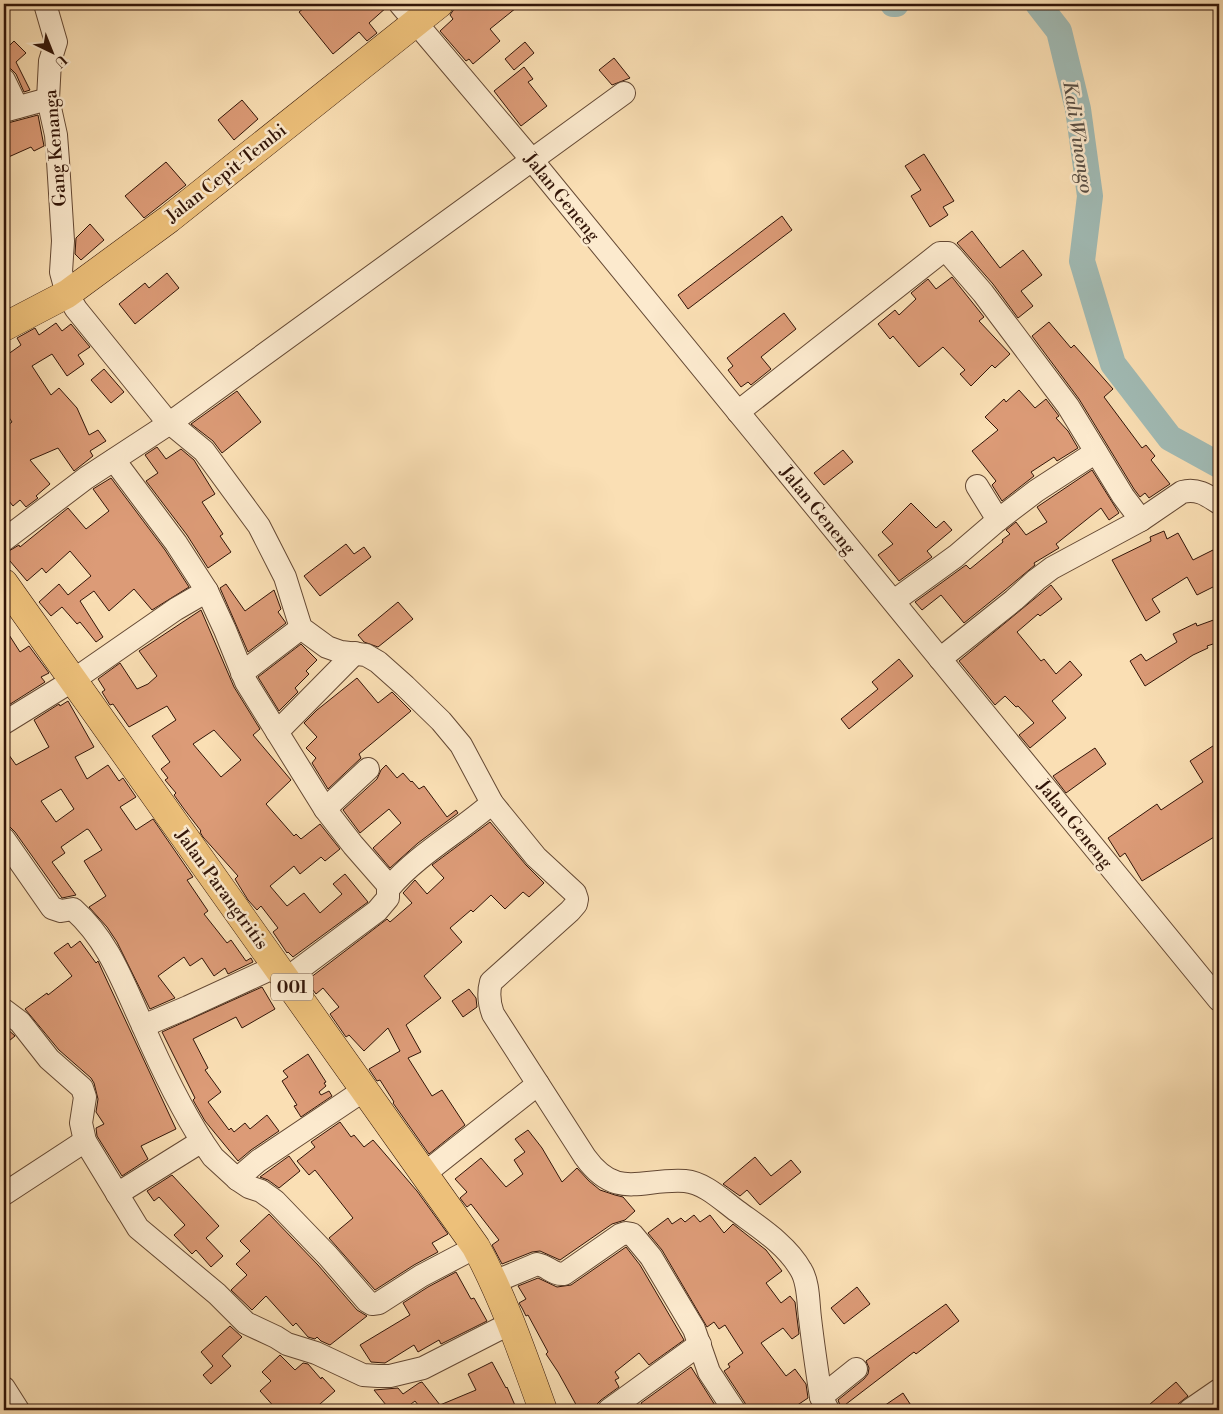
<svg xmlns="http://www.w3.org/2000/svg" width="1223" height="1414" viewBox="0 0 1223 1414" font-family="'Libre Bodoni',serif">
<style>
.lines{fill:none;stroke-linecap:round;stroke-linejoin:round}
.river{stroke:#a1bbb5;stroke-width:26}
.building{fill:#dc9b77;stroke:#321508;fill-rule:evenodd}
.minor-casing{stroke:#644833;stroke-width:24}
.major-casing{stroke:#321508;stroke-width:29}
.minor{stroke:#fceace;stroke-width:22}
.major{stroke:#edc07a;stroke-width:28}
.labels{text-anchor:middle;stroke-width:5;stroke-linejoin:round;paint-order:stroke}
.shield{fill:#fceace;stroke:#6f5543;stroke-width:1}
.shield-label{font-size:16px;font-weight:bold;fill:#321508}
.street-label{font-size:18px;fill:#321508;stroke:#fceace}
.water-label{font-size:19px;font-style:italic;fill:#594f45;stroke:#fceace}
</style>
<rect width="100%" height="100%" fill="#fadfb4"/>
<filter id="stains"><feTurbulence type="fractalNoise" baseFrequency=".004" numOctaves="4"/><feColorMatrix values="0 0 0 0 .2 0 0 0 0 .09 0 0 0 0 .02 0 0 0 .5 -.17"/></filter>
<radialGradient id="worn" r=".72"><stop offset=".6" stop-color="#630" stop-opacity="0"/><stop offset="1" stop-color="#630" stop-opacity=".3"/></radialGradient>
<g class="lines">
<!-- river -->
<g class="river">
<path d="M893 4H896"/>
<path d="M1038 4 1059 31 1078 109 1090 196 1082 261 1113 364 1170 438 1219 465"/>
</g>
</g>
<!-- building -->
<g class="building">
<path d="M309 4H387V7L369 23 377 33 367 41 359 32 333 54 299 12Z"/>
<path d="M454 4H521L490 29 500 41 473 64 469 59 466 61 440 31 453 19 450 15 454 9Z"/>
<path d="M14 41 26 53 16 62 30 90 24 92 16 74 11 69 4 67V51Z"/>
<path d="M525 42 534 53 514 70 505 59Z"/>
<path d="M614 58 630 78 612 85 599 70Z"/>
<path d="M524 67 533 79 528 82 547 106 521 126 494 91Z"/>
<path d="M242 100 258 119 234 140 218 120Z"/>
<path d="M38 115 44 146 34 151 31 147 4 159V124Z"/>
<path d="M924 154 954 201 943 207 948 215 930 227 911 196 921 190 905 166Z"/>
<path d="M166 162 186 185 144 218 125 196Z"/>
<path d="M782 216 792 230 688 309 678 295Z"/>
<path d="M90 224 104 240 81 260 75 254 76 238Z"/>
<path d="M972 231 1000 268 1023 250 1042 275 1021 291 1033 306 1018 318 993 284 957 243Z"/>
<path d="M167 273 179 288 135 324 119 304 145 283 149 288Z"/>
<path d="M952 277 984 317 979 321 1010 354 995 368 992 365 971 386 960 374 965 370 943 347 919 367 893 336 890 339 878 324 895 310 899 315 916 299 911 293 928 279 936 289Z"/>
<path d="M784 313 796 329 761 357 771 369 751 385 748 382 741 387 728 370 733 366 727 358Z"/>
<path d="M1049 322 1071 348 1074 345 1113 389 1104 397 1142 448 1146 445 1155 456 1151 460 1170 484 1149 498 1145 493 1140 497 1134 489 1079 399 1032 336Z"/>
<path d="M56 323 62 331 71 324 90 347 78 355 84 364 67 376 52 354 32 366 51 395 59 388 77 408 89 435 98 430 106 441 90 451 93 456 74 471 58 448 30 460 50 484 36 496 38 498 26 507 20 500 13 506 4 495V428L12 422 4 410V357L21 345 17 338 35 328 39 335Z"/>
<path d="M104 369 124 392 111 403 91 380Z"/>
<path d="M1019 390 1035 408 1046 399 1059 416 1056 418 1068 431 1078 448 1057 461 1054 457 1031 472 1034 476 1002 501 992 485 996 481 972 451 998 430 985 417 1004 399 1006 402Z"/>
<path d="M237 391 261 422 222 453 213 441 191 424Z"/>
<path d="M157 447 166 459 181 449 194 460 215 494 202 502 223 534 220 536 231 552 208 568 187 535 146 481 158 473 145 455Z"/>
<path d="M843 450 853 462 824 485 814 473Z"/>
<path d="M1092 470 1119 513 1109 520 1101 508 1056 544 1059 548 1034 563 1035 565 1005 590 964 623 941 595 922 610 915 602 966 565 970 569 1003 542 1002 540 1010 534 1006 530 1016 522 1026 535 1047 522 1037 507Z"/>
<path d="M111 478 165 550 189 587 152 610 134 589 109 611 94 591 80 601 103 637 96 642 80 622 77 624 62 607 51 616 39 602 59 584 68 595 91 576 70 551 46 573 42 568 27 581 4 554 19 545 20 547 68 508 86 529 109 511 93 489Z"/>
<path d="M911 503 936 528 944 521 952 530 927 551 932 557 899 581 878 555 893 544 882 532Z"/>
<path d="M1164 531 1167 539 1178 533 1193 560 1219 547V584L1197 595 1187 577 1152 599 1160 612 1146 621 1112 560 1151 541 1150 537Z"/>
<path d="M346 544 354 554 364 547 371 557 320 596 304 576Z"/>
<path d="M226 584 245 611 274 590 281 609 278 612 286 623 248 652 220 588Z"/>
<path d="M1051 585 1062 599 1040 616 1038 614 1017 632 1041 661 1044 659 1056 674 1070 661 1082 675 1052 701 1066 718 1030 748 1019 735 1034 723 1018 706 1016 707 1005 696 995 705 959 661Z"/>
<path d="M398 602 413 619 378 647 364 642 358 635Z"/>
<path d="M201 610 234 687 260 729 253 735 291 780 266 804 294 836 296 834 301 839 320 824 340 849 325 861 321 857 300 874 294 866 270 886 287 906 304 893 320 913 342 894 333 884 345 874 368 902 293 957 288 952 287 953 273 932 278 928 261 906 257 910 248 900 235 879 238 876 203 837 200 832 201 831 184 809 174 795 176 793 165 780 168 778 161 769 170 762 152 736 176 720 167 706 129 727 113 704 110 705 102 692 105 690 98 679 120 663 137 689 148 684 157 676 139 651ZM214 730 241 760 221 777 193 744Z"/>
<path d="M1219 618V642L1207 646 1208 648 1193 655 1145 686 1130 661 1141 654 1146 661 1177 642 1173 634 1196 623 1197 626Z"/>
<path d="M4 627 20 652 29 646 49 673 41 677 45 682 4 708Z"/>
<path d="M301 644 317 660 306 671 309 674 295 688 298 692 279 711 258 677Z"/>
<path d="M899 659 913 676 849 729 841 719 878 689 872 682Z"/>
<path d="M357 678 378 703 392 692 411 711 359 754 361 758 328 789 312 763 316 758 306 748 317 737 304 723 317 710Z"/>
<path d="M68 701 94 747 75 757 87 779 108 765 119 781 123 778 136 797 120 807 136 830 153 819 193 877 187 880 208 911 204 914 227 943 231 940 246 961 251 958 253 962 228 974 225 968 214 976 202 958 190 966 184 957 158 976 175 998 150 1009 117 942 107 927 89 907 106 896 84 861 102 850 89 830 87 829 61 847 65 853 52 862 76 895 62 898 15 832 10 827 4 826V748L16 765 49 747 34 720 59 704 60 706ZM61 789 74 809 56 822 41 801Z"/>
<path d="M1219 742V834L1142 881 1125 853 1120 857 1108 838 1157 804 1161 810 1203 782 1190 761Z"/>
<path d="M1095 748 1106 764 1066 793 1053 776Z"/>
<path d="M386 765 397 778 403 773 411 782 412 781 419 789 424 786 447 817 456 810 458 813 418 843 390 868 373 848 401 823 389 809 360 833 343 810 377 779 381 770Z"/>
<path d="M490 822 526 865 544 883 529 897 523 892 505 909 491 895 473 912 471 910 450 928 462 942 424 976 441 998 406 1025 421 1052 408 1058 432 1096 442 1090 465 1125 429 1154 393 1103 394 1102 380 1080 377 1081 369 1069 400 1051 388 1028 364 1051 349 1035 346 1037 330 1014 339 1007 323 988 316 994 306 981 387 919 390 922 412 903 403 893 415 880 427 894 444 878 432 865Z"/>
<path d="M80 941 96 963 98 961 102 970 176 1129 141 1146 148 1159 122 1176 97 1136 96 1128 104 1124 96 1112 98 1099 94 1083 91 1078 59 1050 25 1009 47 993 48 995 72 976 54 953 68 943 71 948Z"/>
<path d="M262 987 275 1009 242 1028 236 1017 193 1039 208 1068 205 1070 221 1092 208 1102 229 1130 231 1128 234 1132 245 1123 250 1129 267 1115 279 1131 251 1150 238 1161 205 1121 193 1100 195 1098 162 1032Z"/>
<path d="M469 989 476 998 477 1007 463 1017 452 1001Z"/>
<path d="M5 1027 15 1036 4 1045V1028Z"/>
<path d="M308 1054 326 1082 324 1083 326 1086 319 1092 321 1095 329 1091 332 1096 301 1117 294 1106 297 1105 282 1081 288 1077 283 1071Z"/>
<path d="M340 1122 351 1137 354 1135 364 1147 373 1140 417 1191 448 1234 432 1243 438 1252 414 1265 375 1290 329 1238 353 1218 315 1170 309 1175 297 1161 315 1147 311 1142Z"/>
<path d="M528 1130 542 1148 562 1182 577 1168 589 1181 600 1190 615 1195 623 1197 635 1211 625 1220 612 1224 560 1260 540 1251 532 1252 502 1264 492 1245 499 1240 471 1204 467 1207 463 1202 460 1198 467 1192 455 1179 481 1158 506 1187 523 1174 514 1160 525 1152 515 1139Z"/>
<path d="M289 1156 300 1171 279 1188 268 1180 260 1177Z"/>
<path d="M755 1157 771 1176 791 1160 801 1172 760 1205 747 1190 740 1196 723 1184Z"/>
<path d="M172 1175 219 1226 206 1238 223 1256 211 1267 196 1250 192 1254 174 1235 185 1225 159 1197 154 1201 147 1191Z"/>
<path d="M269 1214 318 1265 357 1310 367 1316 330 1345 321 1341 317 1337 315 1339 308 1337 296 1323 293 1326 266 1296 252 1310 231 1290 247 1275 236 1264 250 1251 240 1241Z"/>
<path d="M694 1215 700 1222 710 1215 724 1233 733 1224 766 1250 782 1271 766 1283 781 1303 790 1296 795 1302 799 1334 792 1339 783 1328 761 1343 786 1376 795 1369 806 1384 808 1398 790 1410H747L745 1403 724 1371 730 1367 728 1364 743 1353 725 1325 719 1329 714 1322 707 1327 662 1250 648 1233 668 1218 672 1224 681 1218 685 1222Z"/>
<path d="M626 1247 640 1265 684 1340 649 1365 639 1353 615 1372 619 1378 615 1380 619 1387 601 1400 597 1404 596 1410H579L558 1372 546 1354 548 1352 528 1315 526 1316 522 1308 519 1303 526 1299 518 1286 538 1278 557 1287 571 1285Z"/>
<path d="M456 1272 471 1299 474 1298 487 1321 441 1344 439 1340 418 1352 414 1345 385 1363 371 1362 360 1345 410 1315 403 1303 428 1287Z"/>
<path d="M857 1287 870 1304 844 1324 831 1308Z"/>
<path d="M946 1304 959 1321 916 1354 914 1352 841 1408 838 1400 864 1379 868 1374 869 1368 866 1361Z"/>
<path d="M230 1326 242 1337 222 1356 231 1366 211 1384 203 1375 213 1366 201 1352Z"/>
<path d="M280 1355 295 1370 303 1363 308 1364 321 1379 322 1377 335 1391 313 1410H277L260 1391 271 1381 262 1372Z"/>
<path d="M492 1362 506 1388 507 1387 517 1410H422L415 1401 403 1410H390L374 1390 398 1388 403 1394 419 1383 422 1382 440 1405 476 1390 468 1374Z"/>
<path d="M691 1367 718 1410H646L641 1403Z"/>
<path d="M1176 1382 1188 1396 1178 1404 1177 1410H1143Z"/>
<path d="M903 1393 914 1410H878Z"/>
</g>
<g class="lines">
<defs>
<g id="minor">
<path d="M400 4 532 160 1219 1000"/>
<path d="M4 80 17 107"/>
<path d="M624 93 170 423 204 451 259 526 285 577 301 628 327 647 341 652 366 655 378 662 405 686 441 721 461 745 492 803 536 857 575 893 577 899 576 904 570 911 491 982C488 993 489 1003 493 1014L585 1157C617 1201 641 1178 685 1181 705 1183 722 1200 737 1211 760 1228 787 1245 801 1270 809 1283 808 1303 810 1318 813 1344 817 1371 821 1397L828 1410"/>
<path d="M4 111 48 99"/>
<path d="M738 412 940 253H948L952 257 983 293 1068 406 1123 496 1141 520 1052 568 1036 580 1014 600 940 659"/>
<path d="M114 460 176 543 207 591 225 630 246 682 325 809 353 845 388 885V898L377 911 286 979"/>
<path d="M977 486 998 520"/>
<path d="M1141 520 1182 492C1197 488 1207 495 1219 503"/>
<path d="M4 540 86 478 170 423 162 415 76 309 67 294 61 272 63 241 58 161 56 135 48 99 50 61 56 42 45 4"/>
<path d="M894 601 956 556 998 520 1036 491 1096 452"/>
<path d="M242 673 301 628"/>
<path d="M4 723 72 681 176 609 207 591"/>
<path d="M277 732 355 653"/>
<path d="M325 809 368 769"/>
<path d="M4 839 52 908 61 911 73 909C109 941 123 983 143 1026 160 1065 179 1105 202 1141"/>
<path d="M389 888C418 854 459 832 492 803"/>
<path d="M4 1010 20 1022 49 1059 82 1088 85 1097 81 1123 85 1141 138 1228 217 1294 246 1323 276 1337 287 1344 316 1353 363 1375 378 1376H390L423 1368 511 1323"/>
<path d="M143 1026 188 1007 277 966"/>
<path d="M424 1174 538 1084"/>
<path d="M237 1179 258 1161 364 1090"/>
<path d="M4 1194 85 1141"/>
<path d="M117 1194 202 1141 213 1157 237 1179 249 1187 261 1191 275 1201 328 1256 367 1301 372 1304 379 1303 421 1276 476 1247"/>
<path d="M494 1282 537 1264C548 1266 553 1275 564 1274L620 1235 626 1233 632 1234 651 1257 694 1329 709 1372 734 1410"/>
<path d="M4 1388 18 1410"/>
<path d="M821 1397 856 1369"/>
<path d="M609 1410 700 1344"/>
<path d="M1190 1410 1219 1390"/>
</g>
<g id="major">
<path d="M4 327 67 294 169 219 439 4"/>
<path d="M4 583 476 1247C504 1299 523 1355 543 1410"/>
</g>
</defs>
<!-- minor casing -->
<use href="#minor" class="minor-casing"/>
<!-- major casing -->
<use href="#major" class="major-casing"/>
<!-- minor -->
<use href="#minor" class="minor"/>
<!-- major -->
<use href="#major" class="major"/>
</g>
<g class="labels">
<!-- shield labels -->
<rect class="shield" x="271" y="973.5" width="42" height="27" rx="4"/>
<g class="shield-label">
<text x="292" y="993">001</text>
</g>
<!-- street labels -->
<g class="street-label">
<text transform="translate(55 148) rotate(-95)" y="6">Gang Kenanga</text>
<text transform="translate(226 173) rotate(-38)" y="6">Jalan Cepit-Tembi</text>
<text transform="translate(562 197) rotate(51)" y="6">Jalan Geneng</text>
<text transform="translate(818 510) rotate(51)" y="6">Jalan Geneng</text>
<text transform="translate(1075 824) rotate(51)" y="6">Jalan Geneng</text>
<text transform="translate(222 889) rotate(54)" y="6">Jalan Parangtritis</text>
</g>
<!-- water labels -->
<g class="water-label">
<text transform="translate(1079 137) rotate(81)" y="7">Kali Winongo</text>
</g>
</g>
<!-- margin -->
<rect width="1223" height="1414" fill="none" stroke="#fadfb4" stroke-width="20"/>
<rect x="5" y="5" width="1213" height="1404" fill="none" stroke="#321508" stroke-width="2.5"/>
<rect x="10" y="10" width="1203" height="1394" fill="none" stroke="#321508"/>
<!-- north arrow -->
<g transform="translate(52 52) rotate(137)" stroke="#fceace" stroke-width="4" paint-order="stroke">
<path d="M0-4L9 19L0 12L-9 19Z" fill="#321508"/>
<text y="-8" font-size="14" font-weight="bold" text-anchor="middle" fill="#321508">U</text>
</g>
<rect width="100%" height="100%" filter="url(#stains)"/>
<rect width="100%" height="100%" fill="url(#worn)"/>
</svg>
